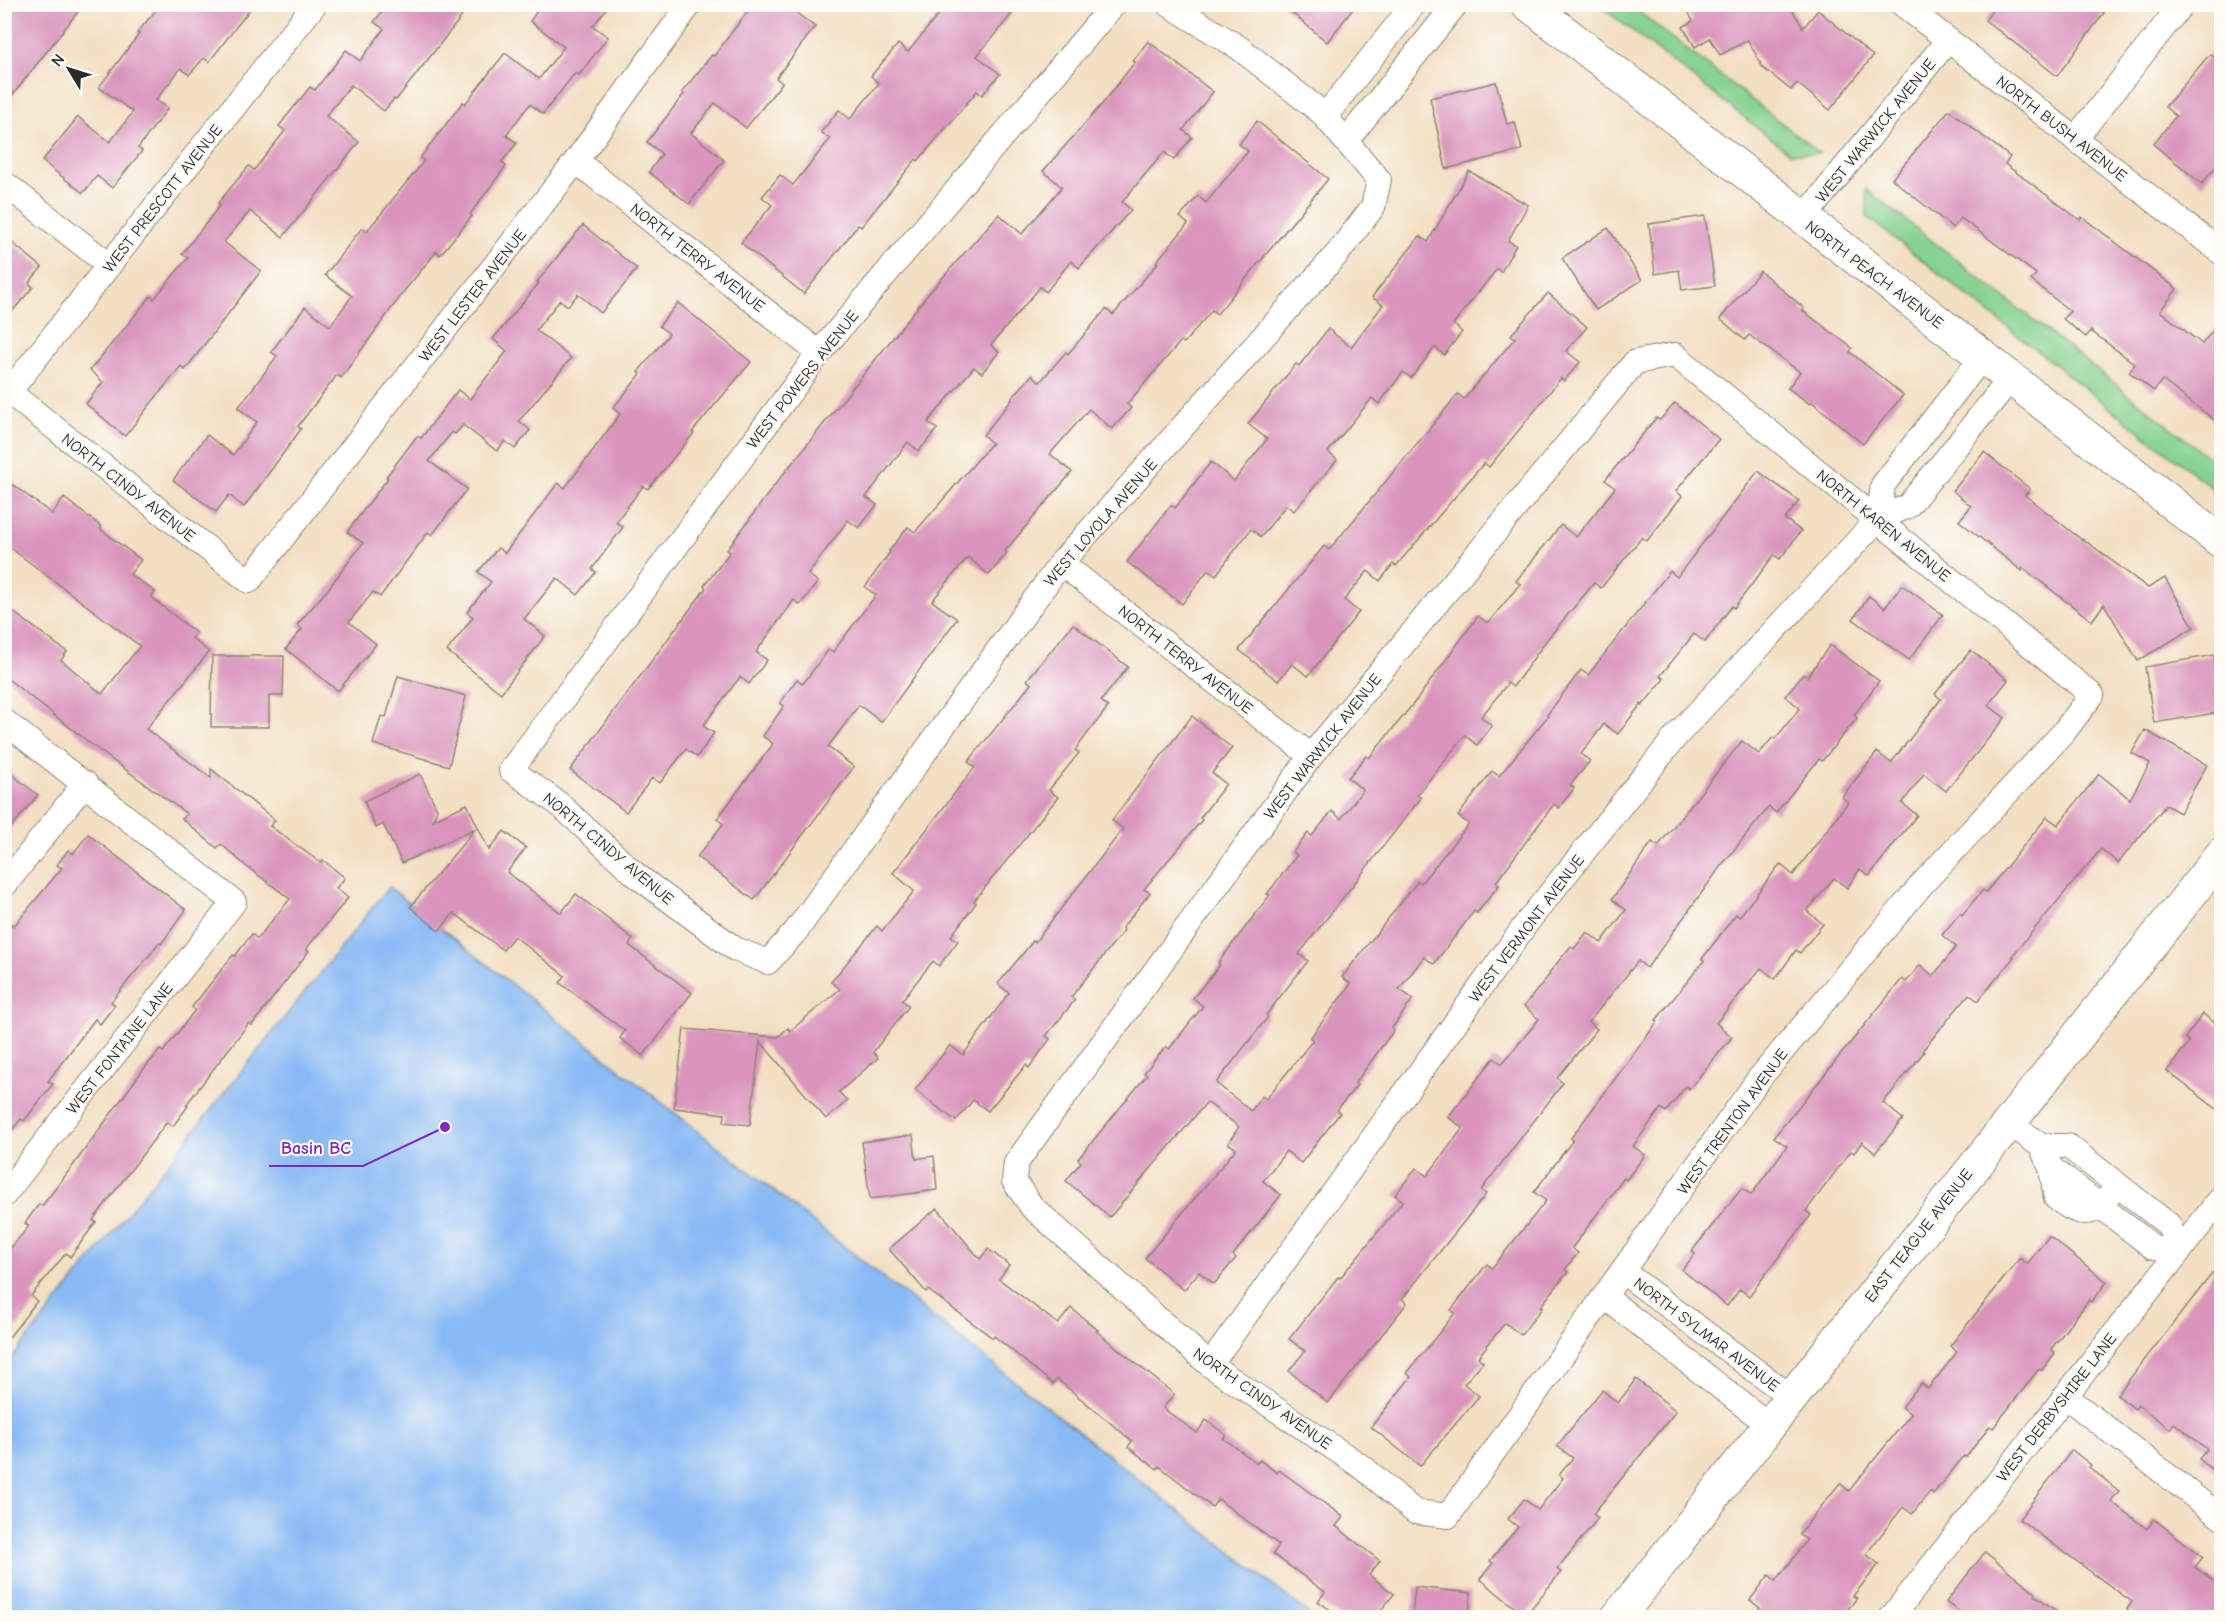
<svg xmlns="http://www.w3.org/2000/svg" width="2226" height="1622" viewBox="0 0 2226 1622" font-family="'Comic Neue',sans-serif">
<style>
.green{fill:#87d391;stroke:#597f5e;stroke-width:1.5}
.water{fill:#88baf5;stroke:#5a7290;stroke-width:1.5}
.building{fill:#da95bd}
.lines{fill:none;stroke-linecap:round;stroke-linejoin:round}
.street-casing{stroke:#8f8576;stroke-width:26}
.secondary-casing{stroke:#8f8576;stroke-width:35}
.street{stroke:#fff;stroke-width:24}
.secondary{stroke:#fff;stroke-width:33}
.labels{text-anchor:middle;stroke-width:4.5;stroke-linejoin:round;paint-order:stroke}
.street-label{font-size:16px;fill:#2b2b2b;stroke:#fdfcf7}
.leader{fill:none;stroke:#7b2cbf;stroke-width:2}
.callout-dot{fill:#7b2cbf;stroke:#fdfcf7;stroke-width:2}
.callout-label{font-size:18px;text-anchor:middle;font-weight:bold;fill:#7b2cbf;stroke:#fdfcf7;stroke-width:4.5;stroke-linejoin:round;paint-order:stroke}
</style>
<rect width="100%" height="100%" fill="#fdfcf7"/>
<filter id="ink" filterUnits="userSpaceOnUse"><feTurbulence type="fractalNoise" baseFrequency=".0167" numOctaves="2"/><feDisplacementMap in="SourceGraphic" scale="12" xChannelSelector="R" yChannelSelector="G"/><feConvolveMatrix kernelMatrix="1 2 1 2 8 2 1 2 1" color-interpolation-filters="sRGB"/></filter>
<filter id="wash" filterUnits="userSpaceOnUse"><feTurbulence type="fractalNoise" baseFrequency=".008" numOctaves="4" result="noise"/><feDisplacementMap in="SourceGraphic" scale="24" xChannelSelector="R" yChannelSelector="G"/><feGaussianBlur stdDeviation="1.35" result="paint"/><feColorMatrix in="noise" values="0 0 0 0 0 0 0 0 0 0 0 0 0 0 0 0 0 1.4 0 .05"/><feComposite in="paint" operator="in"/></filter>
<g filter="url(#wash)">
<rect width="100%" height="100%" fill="#f3dfc2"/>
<!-- green -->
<g class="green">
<path d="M1599 5H1630L1820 153H1790Z"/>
<path d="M1866 189 2221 467V495L1867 217Z"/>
</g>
<!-- water -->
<path class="water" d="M389 887 1313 1617H5L4 1368Z"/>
<g id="blocks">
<!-- building -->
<g class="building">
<path d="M4 4H84L4 106Z"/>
<path d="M161 4H254L209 62 204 58 189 75 181 68 156 100 168 108 138 148 142 151 112 188 97 176 83 193 42 161 78 117 110 142 133 112 99 87 139 34 137 33Z"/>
<path d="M388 4H448L462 16 396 100 394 99 384 111 351 85 326 116 359 142 283 237 250 211 224 242 261 271 185 370 181 366 125 436 86 404 103 382 90 370 151 296 154 299 188 258 182 254 220 205 218 203 249 166 254 170 285 131 279 126 310 87 315 90 346 50 360 61 384 29 374 22Z"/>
<path d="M542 4H610L593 26 608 37 579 75 575 73 543 114 530 104 506 135 517 143 502 162 506 166 470 214 472 216 440 255 437 251 405 290 341 378 337 375 298 426 301 429 244 507 229 495 216 512 173 480 207 435 233 455 257 422 238 408 277 356 271 352 305 307 330 326 352 296 325 275 362 228 367 231 424 161 420 158 463 102 465 104 505 53 539 79 564 47 530 21Z"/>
<path d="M753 4H801L795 12 815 27 776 78 782 83 746 128 715 103 691 133 724 160 689 204 649 172 662 154 647 142 684 94 682 92 712 55 714 56Z"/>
<path d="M947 4H1020L977 56 1000 74 982 95 977 91 918 161 916 159 861 227 858 225 804 294 741 243 772 205 762 197 780 175 793 185 830 139 821 132 839 110 850 119 879 83 871 76 898 44 908 52Z"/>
<path d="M1281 4H1357L1327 42Z"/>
<path d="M1684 4H1789L1803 28 1818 10 1873 56 1830 110 1797 83 1791 90 1763 68 1748 40 1720 55 1710 38 1695 47 1683 27 1693 21Z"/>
<path d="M1997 4H2093L2104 13 2057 76 1985 20Z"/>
<path d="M1148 41 1213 92 1183 130 1192 137 1174 160 1164 152 1122 202 1131 210 1079 268 1071 261 1046 292 1040 287 991 345 999 352 982 373 974 367 928 422 937 429 919 451 908 442 866 497 877 505 859 528 848 520 808 574 818 582 800 605 794 600 756 652 767 660 749 684 740 677 703 726 714 733 697 757 686 749 660 783 652 778 626 812 570 770 706 588 704 586 730 552 727 550 773 487 929 293 999 214 1022 234 1062 187 1043 171 1103 103 1135 62 1133 61Z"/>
<path d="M2210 54 2222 63V159L2202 184 2153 144 2176 116 2165 107Z"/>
<path d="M1496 82 1507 124 1515 122 1522 150 1446 169 1430 98Z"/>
<path d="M1949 110 2010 157 2005 164 2080 220 2082 217 2177 289 2160 311 2202 344 2222 319V426L2162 380 2154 391 2129 372 2135 364 2091 331 2086 337 2063 319 2070 311 2031 280 2036 274 1961 218 1953 228 1892 179Z"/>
<path d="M1257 121 1328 179 1217 314 1212 310 1184 343 1181 341 1127 404 1131 408 1112 429 1089 409 1050 454 1072 472 1005 551 1007 553 989 575 968 557 932 601 957 619 881 722 859 705 828 747 854 767 754 900 697 857 723 824 717 819 773 744 763 736 784 706 780 703 797 679 803 684 829 649 833 652 876 595 865 587 890 552 889 551 908 527 915 532 992 443 983 435 1012 400 1011 399 1032 375 1040 382 1066 352 1068 354 1106 309 1113 315 1158 263 1156 262 1188 224 1180 217 1198 196 1206 203 1248 151 1239 144Z"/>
<path d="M1469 171 1528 205 1508 241 1516 245 1501 272 1497 269 1453 324 1462 332 1444 355 1435 347 1411 378 1403 372 1379 404 1372 398 1328 452 1337 460 1294 511 1286 505 1261 537 1251 529 1216 575 1208 570 1182 604 1127 562 1171 505 1175 508 1211 462 1234 481 1267 439 1248 424 1296 364 1299 366 1328 329 1351 347 1383 305 1372 297 1420 236 1428 242Z"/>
<path d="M1705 216 1715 286 1682 290 1679 270 1655 274 1649 224Z"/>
<path d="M583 225 637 269 601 313 578 294 568 306 560 300 536 330 571 358 519 421 530 430 515 449 505 441 497 451 463 425 455 434 452 432 429 461 467 489 432 535 428 532 380 597 373 592 349 622 376 644 338 691 286 649 302 629 297 625 328 589 363 543 347 532 388 478 386 477 417 436 421 438 458 390 470 399 507 351 493 339 539 283 537 282Z"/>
<path d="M1608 228 1642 280 1596 310 1562 258Z"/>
<path d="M4 236 42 267 29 283 33 287 4 321Z"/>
<path d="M1760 271 1804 308 1802 310 1852 348 1850 352 1903 395 1863 444 1812 402 1810 404 1788 388 1800 372 1749 335 1745 340 1720 319Z"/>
<path d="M1548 293 1587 327 1566 351 1580 362 1564 381 1561 378 1489 467 1484 463 1396 566 1393 564 1380 581 1368 571 1344 600 1359 612 1308 676 1292 664 1278 681 1239 650 1324 546 1329 550 1458 394 1464 399 1515 338 1511 335Z"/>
<path d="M678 303 751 362 692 432 694 433 648 489 643 486 616 522 623 527 592 569 596 572 578 595 557 578 524 619 545 636 501 693 447 651 473 617 467 612 491 582 478 572 498 548 505 553 558 483 565 488 620 414 613 408 641 374 638 372 669 334 659 326Z"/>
<path d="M1675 403 1719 439 1676 491 1682 496 1647 541 1642 537 1601 588 1594 583 1546 641 1513 687 1508 683 1481 717 1492 726 1477 745 1465 735 1417 795 1421 798 1299 954 1308 961 1266 1015 1268 1017 1216 1083 1251 1111 1262 1096 1266 1099 1313 1040 1310 1038 1351 984 1342 977 1418 881 1421 883 1469 824 1458 816 1492 771 1499 776 1548 716 1547 715 1581 670 1588 675 1670 571 1677 577 1758 471 1799 501 1785 519 1801 531 1780 559 1774 555 1734 608 1732 606 1705 642 1694 634 1660 676 1664 679 1642 706 1641 704 1618 734 1604 724 1581 754 1590 761 1570 785 1574 788 1559 808 1554 804 1496 882 1499 885 1477 913 1474 911 1434 964 1424 957 1399 989 1413 999 1392 1028 1394 1030 1355 1083 1357 1085 1337 1110 1340 1113 1301 1163 1286 1151 1263 1181 1281 1195 1233 1255 1236 1258 1214 1284 1199 1272 1184 1290 1145 1258 1236 1149 1228 1143 1239 1127 1207 1102 1110 1217 1066 1181 1081 1162 1078 1159 1147 1075 1144 1073 1166 1046 1169 1049 1203 1006 1193 998 1220 965 1218 963 1270 895 1267 894 1297 855 1293 852 1308 833 1312 836 1332 811 1341 819 1363 790 1348 778 1366 756 1369 758 1418 698 1478 616 1488 623 1520 584 1516 581 1561 525 1576 537 1615 488 1605 480 1656 418 1660 420Z"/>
<path d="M1984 452 2030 489 2025 495 2082 540 2083 539 2148 588 2165 578 2194 627 2138 661 2104 604 2092 621 2023 568 2022 571 1959 521 1971 506 1953 491Z"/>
<path d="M4 478 52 514 64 498 102 527 100 529 141 560 130 574 155 592 151 597 196 633 192 638 209 652 146 729 211 778V769L275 820 270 826 321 863 323 860 345 878 336 888 348 898 306 949 309 951 252 1025 249 1023 215 1067 186 1105 188 1106 173 1126 167 1122 93 1220 96 1222 70 1257 66 1253 31 1296 37 1301 4 1344V1256L29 1226 25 1223 39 1204 42 1206 72 1167 142 1071 160 1050 163 1052 195 1010 192 1007 233 955 235 956 252 934 257 939 290 899 246 866 221 844 217 848 182 819 187 814 104 754 4 676V605L67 652 61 660 102 694 140 646 4 543Z"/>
<path d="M1902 585 1943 615 1909 660 1853 619 1869 596 1885 608Z"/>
<path d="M1073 624 1128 667 1101 701 1108 707 1075 750 1079 753 1049 790 1058 797 974 901 976 903 951 936 958 941 939 966 933 961 902 1000 909 1006 873 1052 878 1058 839 1092 847 1101 826 1119 760 1041 750 1125 724 1122 725 1114 674 1108 684 1029 778 1037 788 1028 790 1031 840 989 831 982 877 926 882 931 914 891 893 873 975 767 968 762 1031 684 1027 680Z"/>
<path d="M1830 645 1879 681 1854 715 1857 718 1822 761 1819 759 1776 813 1769 807 1721 866 1647 968 1638 961 1589 1022 1597 1029 1557 1078 1563 1083 1481 1190 1486 1194 1402 1299 1407 1303 1328 1403 1289 1371 1305 1351 1289 1339 1338 1277 1340 1278 1403 1201 1395 1195 1416 1168 1427 1176 1463 1128 1448 1117 1494 1058 1502 1064 1539 1019 1524 1006 1550 974 1549 973 1571 946 1574 949 1587 932 1601 943 1626 910 1612 899 1652 842 1658 846 1742 741 1759 754 1773 737 1775 739 1800 708 1785 696 1803 674 1807 677Z"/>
<path d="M1971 650 2008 680 1988 705 2005 718 1946 791 1924 774 1902 803 1917 815 1869 876 1860 869 1847 888 1834 878 1807 911 1823 924 1800 953 1796 950 1775 979 1761 968 1716 1023 1732 1037 1689 1089 1686 1086 1666 1112 1661 1108 1633 1146 1645 1155 1626 1180 1624 1178 1572 1248 1578 1253 1565 1269 1568 1272 1540 1307 1542 1308 1521 1335 1505 1323 1478 1357 1483 1362 1464 1384 1479 1396 1420 1466 1371 1427 1411 1377 1407 1373 1455 1313 1451 1310 1487 1264 1492 1268 1546 1201 1534 1192 1573 1140 1571 1138 1658 1021 1656 1020 1704 961 1702 959 1736 914 1739 917 1780 864 1793 875 1848 802 1842 797 1877 752 1891 763 1941 699 1935 694Z"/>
<path d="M2214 655 2222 712 2154 723 2145 667Z"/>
<path d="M212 656H284L283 696H269V727H211Z"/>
<path d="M398 676 466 696 449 766 373 744 381 716 386 717Z"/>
<path d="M1192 716 1232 748 1212 773 1226 784 1200 818 1202 820 1144 889 1150 893 1122 928 1124 930 1071 997 1075 1000 1046 1036 1050 1039 1029 1068 1026 1065 988 1111 973 1100 956 1121 915 1090 950 1045 963 1055 1009 993 998 984 1033 941 1035 942 1123 829 1112 820Z"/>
<path d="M2145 730 2207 765 2180 813 2166 805 2118 863 2101 849 2012 956 2014 957 1978 1001 1969 994 1922 1051 1924 1052 1883 1103 1903 1119 1875 1153 1862 1142 1854 1153 1851 1151 1806 1211 1811 1215 1749 1296 1740 1289 1727 1306 1682 1270 1695 1254 1692 1251 1742 1188 1751 1195 1787 1146 1774 1137 1902 979 1906 982 1920 965 1933 976 1956 947 1942 935 1960 913 1962 915 1983 890 1986 892 2047 817 2058 825 2099 774 2130 799 2150 763 2132 753Z"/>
<path d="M4 768 38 795 4 836Z"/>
<path d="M420 774 437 809 433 820 467 804 489 850 504 831 526 848 507 872 561 913 576 894 633 939 629 945 692 993 643 1056 620 1038 625 1031 560 983 565 976 514 936 503 950 454 913 439 931 410 907 476 828 402 863 383 824 376 828 364 801Z"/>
<path d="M88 834 186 910 161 944 159 943 111 1002 115 1005 100 1024 95 1019 48 1081 53 1084 24 1121 21 1119 4 1140V934L12 924 14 926 62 868 57 865 68 850 73 854Z"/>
<path d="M2203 1014 2222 1028V1113L2167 1071 2189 1042 2185 1038Z"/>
<path d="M913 1135 916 1159 934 1156 937 1190 870 1199 862 1142Z"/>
<path d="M937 1208 980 1259 988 1249 1009 1265 999 1279 1058 1324 1071 1308 1098 1330 1096 1331 1174 1394 1163 1408 1197 1433 1206 1420 1226 1435 1223 1438 1257 1463 1260 1460 1277 1473 1279 1470 1343 1517 1336 1526 1380 1561 1369 1575 1394 1594 1376 1617H1340L1318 1601 1325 1592 1273 1554 1279 1545 1218 1499 1212 1507 1159 1466 1157 1469 1128 1447 1132 1441 1057 1379 1053 1384 994 1336 993 1338 928 1290 926 1292 889 1249Z"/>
<path d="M2049 1236 2107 1282 2091 1302 2089 1300 2051 1349 2055 1353 2042 1370 2039 1369 1993 1428 1990 1426 1966 1457 1964 1456 1933 1494 1930 1491 1912 1514 1903 1507 1866 1554 1879 1564 1853 1596 1857 1598 1842 1617H1752L1760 1608 1750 1600 1769 1575 1776 1581 1807 1540 1799 1534 1840 1483 1849 1491 1911 1414 1902 1407 1921 1383 1928 1389 1957 1352 1950 1346 2020 1258 2027 1264Z"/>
<path d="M2222 1261V1477L2199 1459 2207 1449 2174 1423 2170 1429 2138 1405 2135 1409 2117 1395Z"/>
<path d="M1636 1379 1676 1411 1593 1514 1598 1518 1557 1569 1561 1572 1525 1616 1480 1579 1493 1563 1490 1561 1518 1527 1508 1519 1524 1499 1538 1510 1563 1478 1559 1475 1573 1458 1557 1446 1602 1390 1618 1403Z"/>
<path d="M2072 1450 2091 1465 2089 1467 2119 1491 2111 1501 2147 1529 2154 1519 2203 1557 2195 1567 2222 1587V1617H2139L2127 1609 2132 1602 2019 1519Z"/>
<path d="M1985 1552 2036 1593 2035 1595 2064 1617H1966L1946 1602Z"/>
<path d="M1415 1587 1471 1593 1469 1617H1412Z"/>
</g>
</g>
</g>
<g filter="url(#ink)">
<use href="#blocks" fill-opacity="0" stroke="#8f8576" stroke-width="1.5"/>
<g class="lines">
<defs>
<g id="street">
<path d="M315 4 9 392 249 581 576 161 690 4"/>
<path d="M1114 4 819 353 511 770 559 804 636 875 735 949 768 962 796 931 1061 563 1337 254 1373 207 1379 180 1321 112 1238 47 1168 4"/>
<path d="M1902 4 2222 253"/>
<path d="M1325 116 1414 4"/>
<path d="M2075 139 2182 4"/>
<path d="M1346 141 1456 4"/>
<path d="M576 161 819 353"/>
<path d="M4 183 109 265"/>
<path d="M1803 219 1948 40"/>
<path d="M1675 355 2092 695 2063 733 1923 883 1758 1080 1448 1516 1415 1512 1365 1469 1210 1365 1032 1207 1014 1181 1016 1163 1311 756 1635 362Z"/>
<path d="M1878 519 1883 485 1983 356"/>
<path d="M1061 563 1311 756"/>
<path d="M4 721 234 902 4 1195"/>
<path d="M4 886 85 783"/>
<path d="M2008 1122 2041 1146 2051 1168 2153 1247 2179 1251"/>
<path d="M2041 1146H2068L2169 1225 2179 1251"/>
<path d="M2051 1168 2056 1198C2075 1212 2090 1221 2107 1198"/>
<path d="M1623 1272 1791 1397"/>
<path d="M1605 1297 1769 1425"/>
<path d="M1210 1365 1529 920 1677 735 1878 519 1908 506 2011 378"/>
<path d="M2065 1396 2222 1518"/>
<path d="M1891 1618 2222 1197"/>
</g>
<g id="secondary">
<path d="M1528 4 2222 542"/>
<path d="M1617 1618 2222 854"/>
</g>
</defs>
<!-- street casing -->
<use href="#street" class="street-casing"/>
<!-- secondary casing -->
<use href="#secondary" class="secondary-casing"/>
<!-- street -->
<use href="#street" class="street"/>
<!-- secondary -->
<use href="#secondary" class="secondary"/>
</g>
</g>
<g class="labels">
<!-- street labels -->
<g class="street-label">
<text transform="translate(2062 128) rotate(38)" y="6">NORTH BUSH AVENUE</text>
<text transform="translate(1875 130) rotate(-51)" y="6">WEST WARWICK AVENUE</text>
<text transform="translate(162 198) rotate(-52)" y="6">WEST PRESCOTT AVENUE</text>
<text transform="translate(698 257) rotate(38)" y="6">NORTH TERRY AVENUE</text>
<text transform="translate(1875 274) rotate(37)" y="6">NORTH PEACH AVENUE</text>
<text transform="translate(472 295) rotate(-52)" y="6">WEST LESTER AVENUE</text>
<text transform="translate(802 379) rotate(-52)" y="6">WEST POWERS AVENUE</text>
<text transform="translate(129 487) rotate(38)" y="6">NORTH CINDY AVENUE</text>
<text transform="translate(1100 522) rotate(-49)" y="6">WEST LOYOLA AVENUE</text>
<text transform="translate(1884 525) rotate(39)" y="6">NORTH KAREN AVENUE</text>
<text transform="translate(1186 659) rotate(38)" y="6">NORTH TERRY AVENUE</text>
<text transform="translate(1322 746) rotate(-52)" y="6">WEST WARWICK AVENUE</text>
<text transform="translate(609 848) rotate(40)" y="6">NORTH CINDY AVENUE</text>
<text transform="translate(1526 928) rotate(-53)" y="6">WEST VERMONT AVENUE</text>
<text transform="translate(119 1048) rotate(-52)" y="6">WEST FONTAINE LANE</text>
<text transform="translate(1732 1121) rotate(-54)" y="6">WEST TRENTON AVENUE</text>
<text transform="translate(1918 1235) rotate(-52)" y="6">EAST TEAGUE AVENUE</text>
<text transform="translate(1707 1334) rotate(37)" y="6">NORTH SYLMAR AVENUE</text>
<text transform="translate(1263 1398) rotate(35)" y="6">NORTH CINDY AVENUE</text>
<text transform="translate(2056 1407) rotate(-52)" y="6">WEST DERBYSHIRE LANE</text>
</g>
</g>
<!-- callouts -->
<path class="leader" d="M445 1127L363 1166H269"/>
<circle class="callout-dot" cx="445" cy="1127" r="6"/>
<g class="callout-label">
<text x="316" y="1154">Basin BC</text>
</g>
<!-- margin -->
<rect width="2226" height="1622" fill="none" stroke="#fdfcf7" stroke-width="24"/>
<!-- north arrow -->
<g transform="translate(69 69) rotate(308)" stroke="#fdfcf7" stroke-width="4.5" paint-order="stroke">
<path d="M0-4.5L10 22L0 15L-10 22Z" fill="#2b2b2b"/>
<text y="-9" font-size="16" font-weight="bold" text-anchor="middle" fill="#2b2b2b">N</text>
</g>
</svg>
